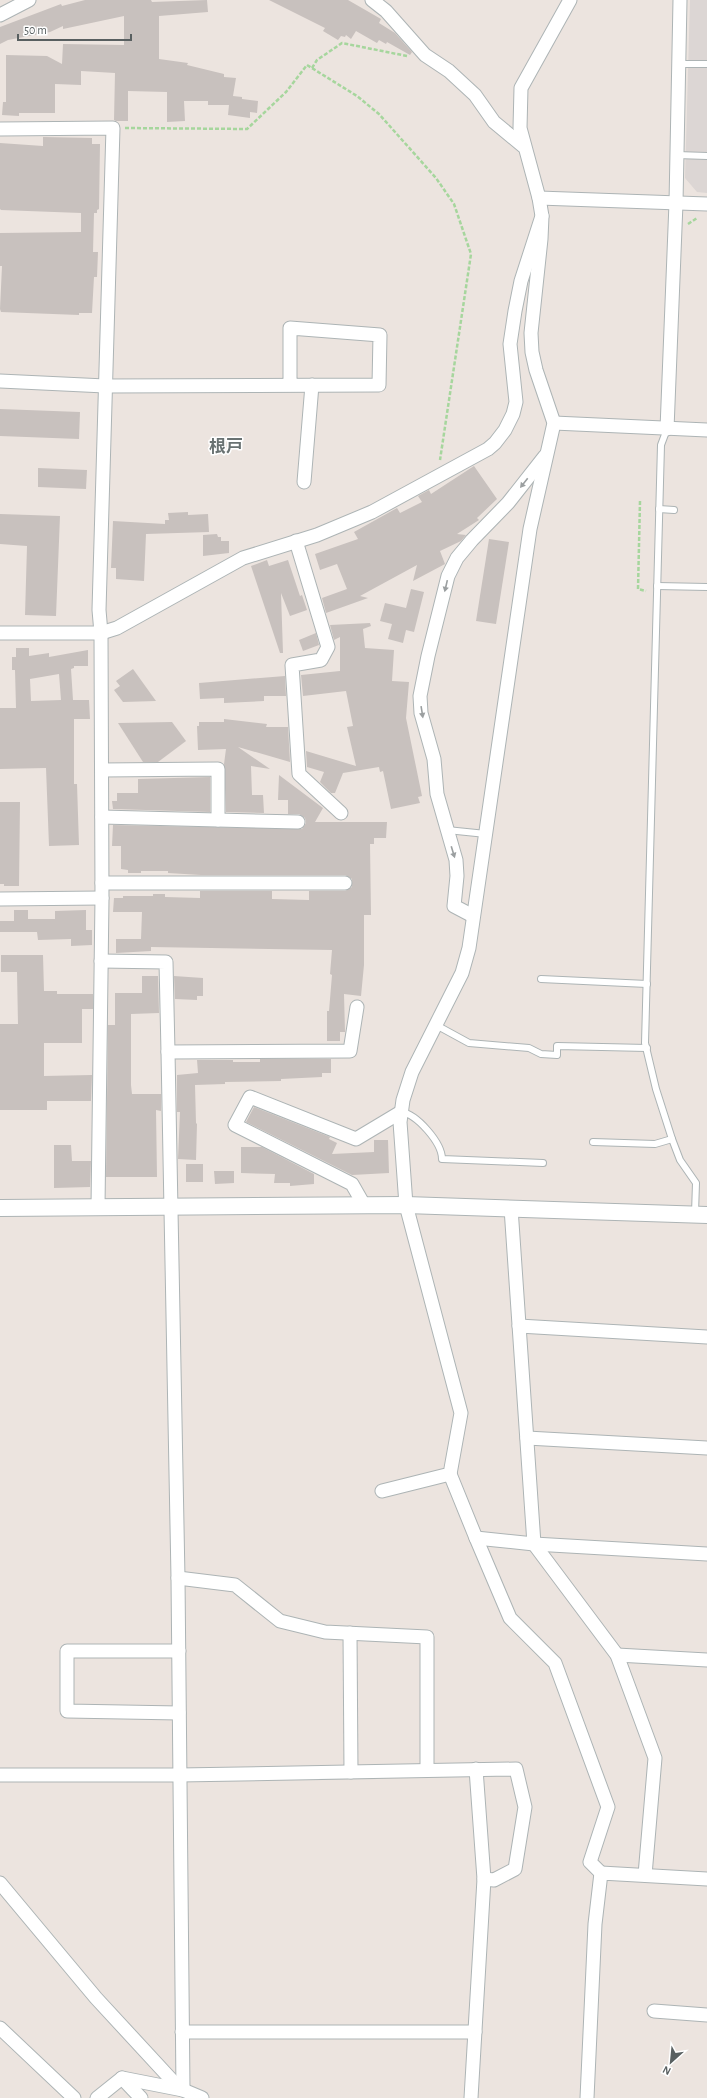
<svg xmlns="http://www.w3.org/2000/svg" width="707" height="2098" viewBox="0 0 707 2098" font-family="'Alegreya Sans','Noto Sans JP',sans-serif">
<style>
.industrial{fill:#dcd6d4}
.building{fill:#c8c1be;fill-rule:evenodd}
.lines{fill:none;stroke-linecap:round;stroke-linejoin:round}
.service-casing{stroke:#adb4b5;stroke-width:8}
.minor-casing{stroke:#adb4b5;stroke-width:15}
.tertiary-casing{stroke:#adb4b5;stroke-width:18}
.path{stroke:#a6d69d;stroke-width:2.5;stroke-dasharray:4 2;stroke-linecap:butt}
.service{stroke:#fff;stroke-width:6}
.minor{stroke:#fff;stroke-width:13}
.tertiary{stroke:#fff;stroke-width:16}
.oneway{fill:#9b9fa0}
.labels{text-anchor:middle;stroke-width:3;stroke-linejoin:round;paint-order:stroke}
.neighbourhood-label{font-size:17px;font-weight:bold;fill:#697272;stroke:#fff}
</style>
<rect width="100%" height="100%" fill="#ece4df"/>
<!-- industrial -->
<path class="industrial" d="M690 0H707V193L697 192 685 178Z"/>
<!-- building -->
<g class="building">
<path d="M85 0H151L152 2 207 0 208 12 159 16V59L188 63 187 65 224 74V77L236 78 233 96 242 97V99L258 101 257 113 250 112V118L228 115 229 105H208V101H184L185 121 167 122V92L128 91V121H116L114 120 115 73 81 71V85L55 84V113H19V116L2 115 3 102H6V55L47 56 62 64 63 44 124 45V16L63 29V26L50 32 8 40 0 44V27L61 4 62 6Z"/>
<path d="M269 0H348L381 19 379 23 395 33 412 52 410 55 387 42 386 44 379 40 377 43 356 31 351 39 346 35 345 37 341 36 338 40 323 31 325 28Z"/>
<path d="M43 137 92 138V144H100L99 209 97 210V213H94L93 252H98L97 277H94L92 313H79V315L1 312 0 309 2 266H0V233L81 232V213L1 210 0 209V143L43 146Z"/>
<path d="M0 409 80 412 79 439 0 436Z"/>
<path d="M474 466 497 499 477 518 479 520 457 534 466 535 461 541 440 551 445 564 413 581 417 565 360 596 368 598 326 613 322 598 347 589 337 564 320 570 315 554 358 539 354 532 397 508 400 513 422 502 418 496 429 490 431 494Z"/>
<path d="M38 468 87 470 86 489 38 487Z"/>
<path d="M188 512V515L208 514 209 532 146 534 144 581 116 579V568H111L113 521 165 524V520H169L168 513Z"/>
<path d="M0 514 60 516 56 616 25 615 27 546 0 544Z"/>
<path d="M217 534 218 537H221V541H229V553L203 556V535Z"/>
<path d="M489 539 509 542 496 624 476 621Z"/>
<path d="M267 560 269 566 288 560 300 596 302 595 307 610 290 616 281 593 283 653H280L251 566Z"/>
<path d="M411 589 424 592 414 632 406 630 403 643 388 639 392 624 380 621 385 603 406 608Z"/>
<path d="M370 623 371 626 363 629 365 648 394 650 392 681 409 682 406 718 422 796 418 797 420 803 391 809 383 771 380 772 379 767 343 773 335 793H331L320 782 324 772 307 767 306 751 356 766 347 727 353 726 346 691 303 696 301 675 340 671V637L334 640 330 625Z"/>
<path d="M316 633 319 645 303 651 299 640Z"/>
<path d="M16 648H29V656L49 653V657L88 650V666H74V668L71 669 73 700H89L90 719H74V784H77L79 845 49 846 46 768 0 769V708H16L15 670H12V657H16ZM59 674 61 700 31 701 30 679Z"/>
<path d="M133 669 156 701 123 702 114 690 120 686 116 681Z"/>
<path d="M285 676 286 696H264V701L224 703V698L200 699 199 683Z"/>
<path d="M224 719 267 724 266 727H288L290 762 238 747 270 769 251 766 252 795H263L264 813 226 812 224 764 226 749 198 750 197 726H199V722H224Z"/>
<path d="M172 722 186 741 158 762H143L118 723Z"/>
<path d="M279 775 323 808 315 822H387L386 838H374V844H370L371 915H364V965L361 996 344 994 345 1032H340V1041H327V1011H329L332 975 330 974 332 950 151 947V951L116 953V939H141L142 912H113L114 898H123V896H153V894H165V897L200 898V891H272V899L309 900V891H345L352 887V879L345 875H201L168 873V871H141V873H128V870L121 869V846H112L113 825 302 829 306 823 305 818 299 814H288V800H278Z"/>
<path d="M210 777V812L113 809 112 801H117V793H138V779Z"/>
<path d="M0 802H20L19 886H4V884H0Z"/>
<path d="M14 910H28V919H55V911L86 910V930H92V945L71 946V939L38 940 37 932H0V921H14Z"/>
<path d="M1 955H43L44 991H57V994H93V1009H82V1043H44V1076L92 1075 91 1101H47V1110H0V1024H18L17 972H1Z"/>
<path d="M142 976H158L159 1013 131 1014V1085L132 1094H161V1111L156 1110 157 1177H106L108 1025H115V993H142Z"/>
<path d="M174 976 203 978V996H197V1000L175 999Z"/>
<path d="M260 1059H331V1073H322V1077L281 1079V1081L225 1082V1084L195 1085 196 1123 197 1124 196 1160 178 1159 180 1112H177V1075L198 1073 197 1060H233V1062H260Z"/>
<path d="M254 1107 330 1137 329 1139 337 1143 332 1154 374 1152V1140H388L389 1173 352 1175 246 1122Z"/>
<path d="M54 1145H71L72 1161H91L90 1187 54 1188Z"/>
<path d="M241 1147H262L314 1174V1184L290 1186V1183H274L275 1174 241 1173Z"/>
<rect x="186" y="1164" width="17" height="18"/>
<path d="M214 1171H234V1183L215 1184Z"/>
</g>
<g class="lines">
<defs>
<g id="service">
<path d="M679 64H707"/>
<path d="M677 155 707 156"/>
<path d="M667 429 661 445 645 1043 656 1089 672 1139 680 1160 696 1183 695 1213"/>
<path d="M659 509 674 510"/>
<path d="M657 586 707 587"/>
<path d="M447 830 486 834"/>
<path d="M541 979 647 984"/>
<path d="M436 1025 469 1043 529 1048 541 1054 557 1055V1046L647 1048"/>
<path d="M401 1112C417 1114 442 1143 442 1159L543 1163"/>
<path d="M593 1142 655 1144 672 1139"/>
</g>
<g id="minor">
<path d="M372 0 386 11 425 55 449 71 475 95 494 122 523 146"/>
<path d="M0 15 29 0"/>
<path d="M0 129 113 128 99 610 101 633 102 898 98 1207"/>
<path d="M539 198 707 204"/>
<path d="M0 381 105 386 379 385 380 335 290 328V385"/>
<path d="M554 423 707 430"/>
<path d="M667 429 676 203 680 0"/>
<path d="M304 482 312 385"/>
<path d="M296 541 328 647 321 660 292 665 299 774 341 813"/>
<path d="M0 633H101L117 628 243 558 317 535 372 512 488 449 495 443 505 430 513 414 516 402 510 344 515 311 521 281 542 216 539 198 520 128 521 88 570 0"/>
<path d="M102 770 218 769V820"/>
<path d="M102 817 298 822"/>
<path d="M102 883H345"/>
<path d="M0 899 102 898"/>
<path d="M473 916 454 906 457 876 456 860 437 794 434 759 421 713 420 696 428 656 448 576 457 558 472 540 508 503 545 456"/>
<path d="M101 961 166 962 168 1052"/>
<path d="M364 1205 352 1184 235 1125 250 1097 356 1139 401 1112"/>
<path d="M511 1208 534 1544 617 1655 655 1758 645 1875"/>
<path d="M519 1326 707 1337"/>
<path d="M527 1438 707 1448"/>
<path d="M450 1474 476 1538 534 1544 707 1554"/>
<path d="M382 1491 450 1474 461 1413 406 1205 400 1122 403 1100 412 1072 462 973 469 948 530 529 554 423 536 370 532 352 531 333 541 239 542 216"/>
<path d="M476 1538 510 1618 555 1663 608 1807 590 1862 601 1873"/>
<path d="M178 1578 235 1585 280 1621 325 1632 427 1637V1770"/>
<path d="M350 1633 351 1772"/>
<path d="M179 1651H67V1711L179 1713"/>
<path d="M617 1655 707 1660"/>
<path d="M0 1775H179L516 1769 525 1807 515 1869 494 1880 484 1879"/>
<path d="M0 1883 96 1998 180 2089"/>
<path d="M654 2011 707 2015"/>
<path d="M0 2028 74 2098"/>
<path d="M182 2032H475"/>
<path d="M122 2078 141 2098"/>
<path d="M183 2090 178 1578 168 1052 350 1051 357 1007"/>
<path d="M97 2098 122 2078 183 2090 202 2098"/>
<path d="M471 2098 484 1879 476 1769"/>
<path d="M587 2098 595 1924 601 1873 707 1879"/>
</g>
<path id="tertiary" d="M0 1208 406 1205 707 1215"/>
</defs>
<!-- service casing -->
<use href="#service" class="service-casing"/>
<!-- minor casing -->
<use href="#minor" class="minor-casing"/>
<!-- tertiary casing -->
<use href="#tertiary" class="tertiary-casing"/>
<!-- path -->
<g class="path">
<path d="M312 68 317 60 342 43 407 56"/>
<path d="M125 128 247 129 286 92 307 65 357 96 379 114 436 178 454 204 471 254 440 460"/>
<path d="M688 224 697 218"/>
<path d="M640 501 638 589 646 591"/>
</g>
<!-- service -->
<use href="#service" class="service"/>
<!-- minor -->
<use href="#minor" class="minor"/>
<!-- tertiary -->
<use href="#tertiary" class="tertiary"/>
</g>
<!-- one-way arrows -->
<defs><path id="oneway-solid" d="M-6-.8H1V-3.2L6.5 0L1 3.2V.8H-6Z"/></defs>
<g class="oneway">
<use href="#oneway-solid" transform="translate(524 483) rotate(128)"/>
<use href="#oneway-solid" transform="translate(446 586) rotate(103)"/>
<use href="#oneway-solid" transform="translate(422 712) rotate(81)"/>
<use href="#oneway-solid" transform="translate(453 852) rotate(73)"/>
</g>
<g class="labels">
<!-- neighbourhood labels -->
<g class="neighbourhood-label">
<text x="226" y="452">根戸</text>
</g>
</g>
<!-- north arrow -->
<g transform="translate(671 2062) rotate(207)" stroke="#ffffff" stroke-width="3" paint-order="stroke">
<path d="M0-3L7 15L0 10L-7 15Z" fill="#585f60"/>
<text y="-6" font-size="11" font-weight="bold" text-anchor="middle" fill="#585f60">N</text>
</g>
<!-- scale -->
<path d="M18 34v6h113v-6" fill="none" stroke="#585f60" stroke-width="2"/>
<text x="24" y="34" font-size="12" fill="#585f60" stroke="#ffffff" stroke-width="3" paint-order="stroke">50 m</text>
</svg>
